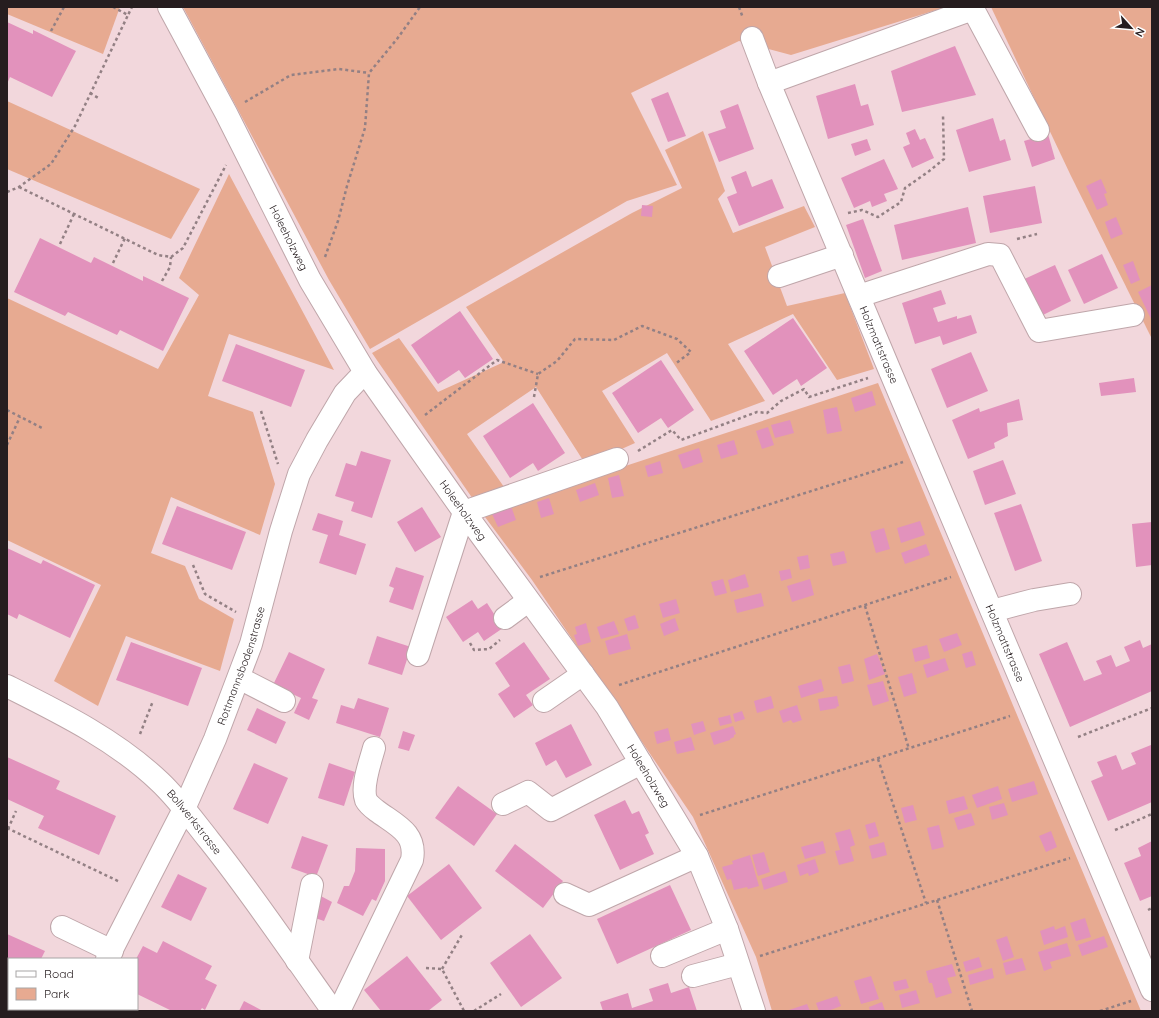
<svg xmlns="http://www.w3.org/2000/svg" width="1159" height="1018" viewBox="0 0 1159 1018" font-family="Quicksand,sans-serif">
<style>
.green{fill:#e7aa91}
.building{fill:#e292bc}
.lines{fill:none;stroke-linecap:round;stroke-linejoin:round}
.minor-casing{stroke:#bfa6aa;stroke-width:24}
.path{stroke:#938084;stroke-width:2.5;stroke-dasharray:3 3;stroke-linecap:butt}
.minor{stroke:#fff;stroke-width:22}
.labels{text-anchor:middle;stroke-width:4;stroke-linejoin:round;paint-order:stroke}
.street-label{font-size:11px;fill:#261d1f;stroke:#fff}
</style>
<rect width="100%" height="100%" fill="#f2d7dc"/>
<!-- green -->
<g class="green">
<path d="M7 7H120L103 54 7 14Z"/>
<path d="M183 7H946L791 55 739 41 631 93 677 185 627 201 370 349 329 280Z"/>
<path d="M991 7H1152V339L1071 176Z"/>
<path d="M7 101 200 189 171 239 7 169Z"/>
<path d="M703 131 725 191 718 199 733 233 804 206 815 227 765 247 787 306 845 293 874 369 837 380 793 314 728 344 765 401 711 421 667 353 602 391 635 443 586 465 536 387 467 434 504 487 475 502 372 353 399 338 438 392 504 362 466 307 632 213 682 188 665 150Z"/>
<path d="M229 174 334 370 229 334 208 396 253 412 275 484 260 535 171 497 151 553 185 566 199 599 234 619 220 671 126 636 98 706 54 681 101 585 7 540V298L158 369 199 295 179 278Z"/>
<path d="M878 383 1141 1011H772L756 957 693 817 532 580 482 513Z"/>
</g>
<!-- building -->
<g class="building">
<path d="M7 22 33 34V30L76 51 52 97 10 77 7 84Z"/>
<path d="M955 46 976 95 902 112 891 71Z"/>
<path d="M855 84 861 106 868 104 874 125 828 139 816 96Z"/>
<path d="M668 92 686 136 668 142 651 99Z"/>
<path d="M738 104 754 149 719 162 708 134 726 128 720 111Z"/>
<path d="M993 118 1000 141 1005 139 1011 160 969 172 956 130Z"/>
<path d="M915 129 920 140 925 138 934 158 912 168 903 147 910 144 906 133Z"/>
<path d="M1048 134 1055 159 1032 167 1024 141Z"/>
<path d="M867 139 871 150 855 156 851 144Z"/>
<path d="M884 159 898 189 884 194 887 201 872 207 870 201 854 208 841 178Z"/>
<path d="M746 171 752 187 772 179 784 208 739 226 727 197 737 193 731 177Z"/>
<path d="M1101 179 1107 193 1104 194 1108 205 1097 210 1086 186Z"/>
<path d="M1035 186 1042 223 990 233 983 196Z"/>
<path d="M642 205 653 206 652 217 641 216Z"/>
<path d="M968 207 976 243 902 260 894 225Z"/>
<path d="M1116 217 1123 234 1111 239 1105 222Z"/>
<path d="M863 219 882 271 865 278 846 225Z"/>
<path d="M40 238 91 263 94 257 143 281V276L189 298 163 351 120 330 117 335 68 312 65 316 14 292Z"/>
<path d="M1102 254 1118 288 1084 304 1068 270Z"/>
<path d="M1133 261 1140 280 1131 284 1123 265Z"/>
<path d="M1055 265 1071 301 1037 318 1020 281Z"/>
<path d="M1152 285V321L1138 292Z"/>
<path d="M941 290 946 304 933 308 938 322 957 316V319L971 315 977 333 943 345 940 336 915 344 902 303Z"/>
<path d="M460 311 493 359 465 378 459 370 438 384 411 345Z"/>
<path d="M793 318 827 368 801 386 797 379 773 395 744 351Z"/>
<path d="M236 344 305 370 291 407 222 381Z"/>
<path d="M971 352 988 391 947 408 931 369Z"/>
<path d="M661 360 694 410 668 428 661 418 638 433 612 393Z"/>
<path d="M1134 378 1136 392 1101 396 1099 383Z"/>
<path d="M872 391 876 405 855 412 851 398Z"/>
<path d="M1019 399 1023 420 1007 423 1008 436 994 443 995 448 968 459 952 420 979 408 980 412Z"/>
<path d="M533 403 565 453 538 471 533 463 510 478 483 436Z"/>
<path d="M837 407 842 431 827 434 823 410Z"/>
<path d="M790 420 794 433 775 438 771 425Z"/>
<path d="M768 427 774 445 762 449 756 431Z"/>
<path d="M734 440 738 454 721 459 717 445Z"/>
<path d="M699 448 703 462 683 469 678 455Z"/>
<path d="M361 451 391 460 372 518 351 511 354 502 335 496 346 463 356 466Z"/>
<path d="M1003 460 1016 494 985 505 973 471Z"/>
<path d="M660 461 663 473 648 477 645 466Z"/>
<path d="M619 475 624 496 612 498 608 478Z"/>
<path d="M595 483 599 495 580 502 576 490Z"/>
<path d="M549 498 554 514 541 518 537 502Z"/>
<path d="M1021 504 1042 561 1015 571 994 513Z"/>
<path d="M177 506 246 532 232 570 162 544Z"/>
<path d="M511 506 516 520 498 527 492 514Z"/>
<path d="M422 507 441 537 415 552 397 522Z"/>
<path d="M318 513 343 521 339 535 366 544 356 575 319 563 328 535 312 530Z"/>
<path d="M920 521 925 535 901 543 897 528Z"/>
<path d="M1152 522V565L1136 567 1132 524Z"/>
<path d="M884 528 890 549 876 553 870 532Z"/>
<path d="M926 544 930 555 905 564 901 553Z"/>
<path d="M7 548 41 564 43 560 95 585 70 638 19 614 17 619 7 614Z"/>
<path d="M844 551 847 563 833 566 830 554Z"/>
<path d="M808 555 810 568 800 570 797 557Z"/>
<path d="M396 567 424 576 413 610 389 602 394 588 389 586Z"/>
<path d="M790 569 792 578 781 581 779 571Z"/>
<path d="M745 574 749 587 731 592 728 580Z"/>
<path d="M723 579 727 593 715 596 711 582Z"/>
<path d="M810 579 814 595 792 602 787 586Z"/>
<path d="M761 593 764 606 737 613 734 600Z"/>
<path d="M676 599 680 613 663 618 659 604Z"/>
<path d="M472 600 478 609 487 603 503 628 484 641 478 632 463 642 446 617Z"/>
<path d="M635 615 639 628 628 631 624 619Z"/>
<path d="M675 618 679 630 664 636 660 624Z"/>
<path d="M614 621 619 634 601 639 597 627Z"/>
<path d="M586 623 591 642 578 646 574 635 577 634 575 627Z"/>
<path d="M957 633 962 645 944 652 939 639Z"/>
<path d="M627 634 631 649 609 655 605 641Z"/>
<path d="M377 636 411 647 402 675 368 664Z"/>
<path d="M1140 640 1143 648 1152 644V691L1070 727 1039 654 1067 642 1084 681 1102 674 1096 661 1111 655 1116 667 1130 661 1124 647Z"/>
<path d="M131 642 202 668 188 706 116 680Z"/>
<path d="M524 642 550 679 526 695 533 705 514 718 498 694 510 686 495 663Z"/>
<path d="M927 645 930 658 915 662 912 649Z"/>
<path d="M972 651 976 665 966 668 962 654Z"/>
<path d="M289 652 325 669 312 698 318 700 309 720 294 713 301 698 273 685Z"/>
<path d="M877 654 885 674 869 680 864 659Z"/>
<path d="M945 658 949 670 927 678 923 665Z"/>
<path d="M850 664 854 681 842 684 838 667Z"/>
<path d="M912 673 917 693 904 697 898 677Z"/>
<path d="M821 679 824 691 801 698 798 686Z"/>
<path d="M883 681 889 701 873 706 867 685Z"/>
<path d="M771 696 774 708 757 713 754 701Z"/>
<path d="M837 696 839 706 836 707 837 708 820 711 818 699Z"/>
<path d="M358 698 389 708 380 737 336 723 341 705 354 709Z"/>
<path d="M797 705 802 720 793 723 791 720 783 723 779 711Z"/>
<path d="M257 708 286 722 276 744 247 730Z"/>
<path d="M742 711 745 719 735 722 733 714Z"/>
<path d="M730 715 732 723 720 726 718 718Z"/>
<path d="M703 721 706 731 694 735 691 724Z"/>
<path d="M571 724 592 765 566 778 556 760 546 766 535 743Z"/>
<path d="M733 726 736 734 734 735V737L730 739V740L714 745 710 733Z"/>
<path d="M668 728 671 740 657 744 654 732Z"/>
<path d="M403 731 415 735 409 751 398 748Z"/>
<path d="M691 737 695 750 677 754 674 742Z"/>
<path d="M1151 745 1152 802 1108 821 1091 781 1103 776 1097 762 1116 755 1122 770 1136 764 1131 753Z"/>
<path d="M7 757 60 781 56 789 116 816 99 855 38 828 44 816 7 799Z"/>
<path d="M254 763 288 778 268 824 233 809Z"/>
<path d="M329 763 355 772 344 806 318 798Z"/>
<path d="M1034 781 1038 794 1012 802 1008 789Z"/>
<path d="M458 786 497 814 474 846 435 818Z"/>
<path d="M998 786 1002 799 977 808 972 795Z"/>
<path d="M964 796 968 809 949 814 946 801Z"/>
<path d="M625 800 632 814 639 811 649 833 645 835 654 854 620 870 594 815Z"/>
<path d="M1004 803 1008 815 992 820 989 807Z"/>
<path d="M913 805 917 820 905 823 901 808Z"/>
<path d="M971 813 975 825 958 830 954 818Z"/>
<path d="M875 822 879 836 869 839 865 825Z"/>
<path d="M939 825 944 847 932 850 927 828Z"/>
<path d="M850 829 855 845 850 847 854 861 839 865 835 851 840 850 835 833Z"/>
<path d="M1051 831 1057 847 1046 852 1039 836Z"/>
<path d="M302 836 328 845 316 877 291 868Z"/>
<path d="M823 841 826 853 805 859 801 847Z"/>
<path d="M1152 841V896L1140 901 1124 863 1141 856 1138 848Z"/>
<path d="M884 842 887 855 872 859 869 846Z"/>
<path d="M515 844 563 881 543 908 495 871Z"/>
<path d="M356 848 385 849V881L376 901 372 899 363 916 337 903 344 886H349L355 871Z"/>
<path d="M764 852 770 872 758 876 752 855Z"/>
<path d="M750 855 759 886 748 889 747 887 734 890 731 879 727 880 722 867 733 864 732 861Z"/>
<path d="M815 859 819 872 809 876 808 873 800 876 797 865Z"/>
<path d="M449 864 482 908 441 940 407 896Z"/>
<path d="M785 871 788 882 764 890 761 879Z"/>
<path d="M178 874 207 888 191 921 161 907Z"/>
<path d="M670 885 691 930 617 964 597 919Z"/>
<path d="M317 894 332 902 324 921 312 917Z"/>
<path d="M1085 918 1091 937 1076 941 1070 923Z"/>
<path d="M1054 926 1055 930 1065 926 1068 937 1044 945 1040 931Z"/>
<path d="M7 934 45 951 41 959H9V981L7 980Z"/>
<path d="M530 934 562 978 521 1007 490 963Z"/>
<path d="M1007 936 1014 957 1003 961 996 940Z"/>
<path d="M1104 936 1108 947 1082 956 1078 945Z"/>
<path d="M163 941 212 966 205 979 217 985 205 1010 202 1008 200 1011H172L137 994 136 959 143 946 157 953Z"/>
<path d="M1067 943 1071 956 1050 962 1052 968 1044 971 1038 952Z"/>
<path d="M407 956 442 1000 428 1011H381L364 990Z"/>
<path d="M979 957 982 967 966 972 963 962Z"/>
<path d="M1022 958 1026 970 1006 975 1003 963Z"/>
<path d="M952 964 956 976 947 978 952 993 936 998 932 983H929L926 971Z"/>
<path d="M992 968 994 978 970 985 968 975Z"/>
<path d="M871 976 879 999 861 1004 854 981Z"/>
<path d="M906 979 909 988 895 991 893 982Z"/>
<path d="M668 983 671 993 689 987 697 1011H603L600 1002 628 993 632 1008 653 1001 649 989Z"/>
<path d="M916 990 920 1003 902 1008 899 995Z"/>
<path d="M837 996 841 1006 828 1011H819L816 1003Z"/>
<path d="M244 1001 263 1011H239Z"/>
<path d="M882 1002 885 1011H870L869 1007Z"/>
<path d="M807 1004 810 1011H786Z"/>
</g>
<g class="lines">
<defs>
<g id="minor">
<path id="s1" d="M169 7 226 113 310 280 365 372 464 512 607 707 697 856 727 929 754 1011"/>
<path id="s2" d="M752 38 769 83 890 371 1152 990"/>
<path d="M769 83 973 9 1038 130"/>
<path d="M779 276 842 255"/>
<path d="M859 296 988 254 1000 255 1039 331 1133 315"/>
<path d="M992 611 1034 600 1070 594"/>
<path d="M505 618 528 601"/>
<path d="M418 655 464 512 617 459"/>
<path d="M239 678 284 701"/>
<path id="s3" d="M7 686C61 713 116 740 160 782 178 799 193 820 209 840 253 895 292 954 333 1011"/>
<path d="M544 701 583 674"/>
<path d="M503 804 528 792 551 810 641 763"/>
<path d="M565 894 589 905 697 856"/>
<path d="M62 927 112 951"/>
<path d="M662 956 727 929"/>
<path id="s4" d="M107 959 184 809 215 739 251 644 281 531 299 474 317 440 345 393 365 372"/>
<path d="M297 961 312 885"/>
<path d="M693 976 738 964"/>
<path d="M81 1011 82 1009"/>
<path d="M339 1011 412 860C417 833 396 825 377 811 373 808 368 804 366 800 361 786 370 763 374 748"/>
</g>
</defs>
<!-- minor casing -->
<use href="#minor" class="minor-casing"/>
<!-- path -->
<g class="path">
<path d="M113 7 128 15 132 7"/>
<path d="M739 7 743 18"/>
<path d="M51 31 64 7"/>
<path d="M90 93 100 99"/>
<path d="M245 102 291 75 339 69 369 73"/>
<path d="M19 187 158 255 171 257 183 248 226 165"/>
<path d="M7 192 19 187 51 164 75 126 128 15"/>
<path d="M848 213 862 210 878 217 901 202 905 188 928 172 944 159 943 115"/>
<path d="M1017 239 1037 234"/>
<path d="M60 244 74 214"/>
<path d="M325 257 338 221 347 186 365 128 369 73 397 39 420 7"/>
<path d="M113 263 125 238"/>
<path d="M162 281 170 267 171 257"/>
<path d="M534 397 538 374 557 361 575 339 614 340 642 326 677 339 691 352 675 364"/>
<path d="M7 410 44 429"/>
<path d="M261 411 278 464"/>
<path d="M425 415 497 360 538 374"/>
<path d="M7 445 20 417"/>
<path d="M638 451 672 430 681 440 757 412 767 413 781 401 804 389 809 397 868 378"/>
<path d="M193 565 205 594 236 612"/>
<path d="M540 577 903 462"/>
<path d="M865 606 909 749"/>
<path d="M470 643 474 650 489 649 500 640"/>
<path d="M619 685 951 577"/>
<path d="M140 734 153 701"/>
<path d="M1078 737 1152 708"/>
<path d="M878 759 926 903"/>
<path d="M700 815 1010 716"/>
<path d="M7 828 120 882"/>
<path d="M8 829 16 811"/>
<path d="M1115 830 1152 814"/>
<path d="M937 900 972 1011"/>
<path d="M1148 910 1152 908"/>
<path d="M760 956 1070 858"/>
<path d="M426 968 442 969 464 1011"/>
<path d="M442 969 463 933"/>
<path d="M474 1011 501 994"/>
<path d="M1100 1011 1131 1001"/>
</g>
<!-- minor -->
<use href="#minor" class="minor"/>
</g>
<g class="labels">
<!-- street labels -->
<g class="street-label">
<text dy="4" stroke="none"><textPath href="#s1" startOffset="260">Holeeholzweg</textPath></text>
<text dy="4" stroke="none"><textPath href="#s2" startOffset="332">Holzmattstrasse</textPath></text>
<text dy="4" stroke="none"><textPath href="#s1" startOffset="584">Holeeholzweg</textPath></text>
<text dy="4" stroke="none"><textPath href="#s2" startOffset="656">Holzmattstrasse</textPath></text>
<text dy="4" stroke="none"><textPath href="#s4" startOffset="323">Rottmannsbodenstrasse</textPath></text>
<text dy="4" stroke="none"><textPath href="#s1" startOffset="908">Holeeholzweg</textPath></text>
<text dy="4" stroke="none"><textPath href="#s3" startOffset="234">Bollwerkstrasse</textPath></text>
</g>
</g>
<!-- border -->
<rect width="1159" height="1018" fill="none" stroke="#261d1f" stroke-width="16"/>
<!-- legend -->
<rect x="8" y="958" width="130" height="52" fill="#ffffff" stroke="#a8a5a5"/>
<rect x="16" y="971" width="20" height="6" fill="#ffffff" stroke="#a8a5a5"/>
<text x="44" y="978" font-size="12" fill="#261d1f">Road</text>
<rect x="16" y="988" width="20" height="12" fill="#e7aa91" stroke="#a8a5a5"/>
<text x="44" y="998" font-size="12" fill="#261d1f">Park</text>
<!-- north arrow -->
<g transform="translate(1131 28) rotate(117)" stroke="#ffffff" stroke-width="3" paint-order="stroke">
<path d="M0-3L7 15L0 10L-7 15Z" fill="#261d1f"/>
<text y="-6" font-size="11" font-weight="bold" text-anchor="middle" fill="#261d1f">N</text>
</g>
</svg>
